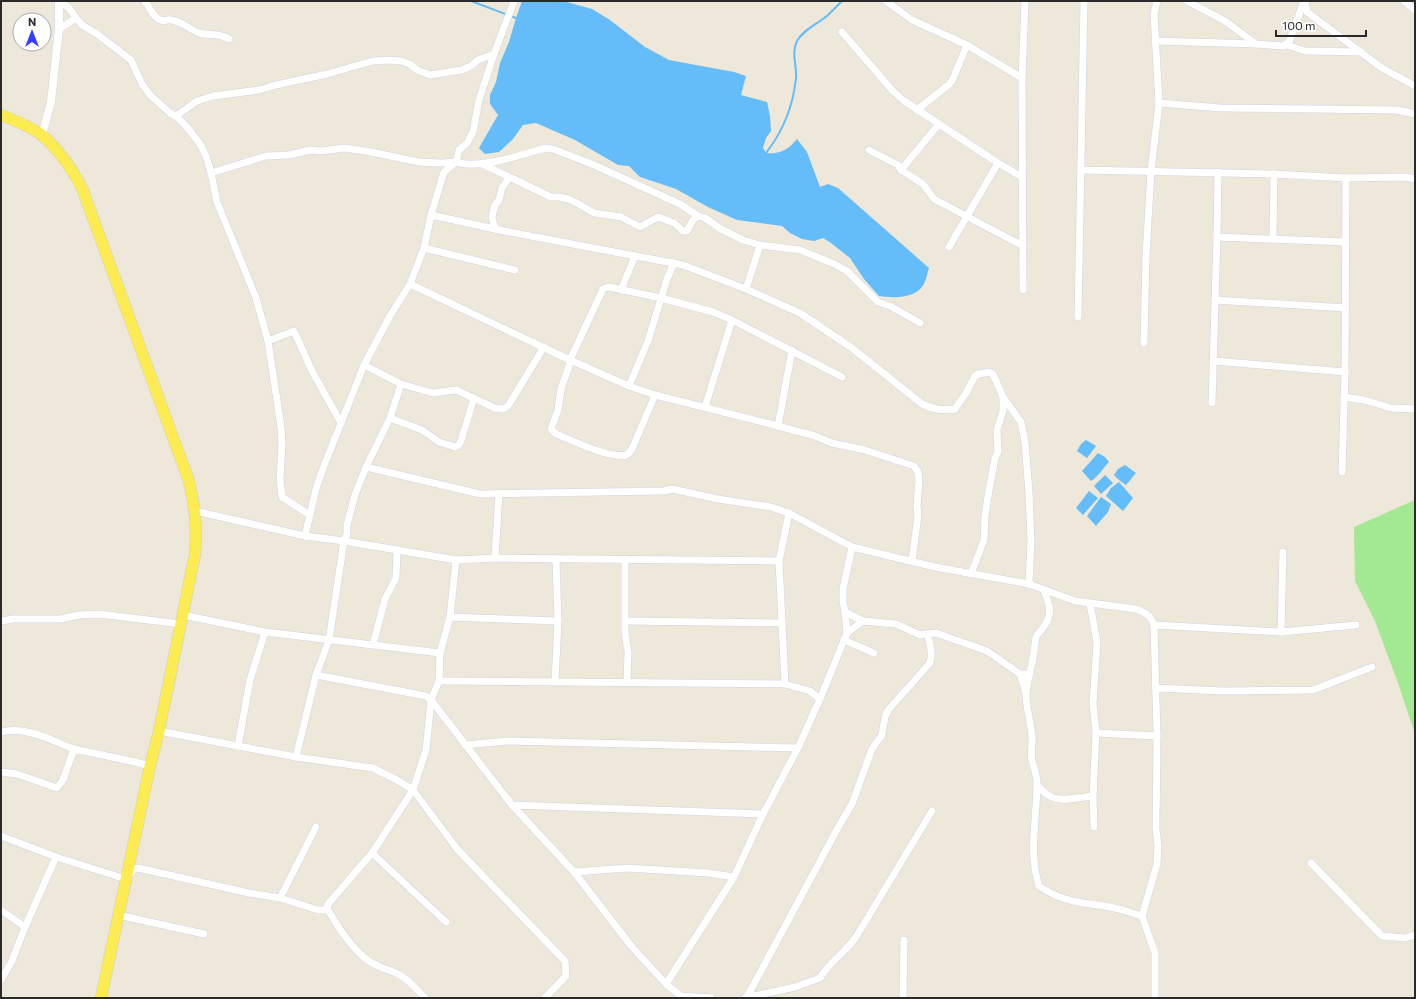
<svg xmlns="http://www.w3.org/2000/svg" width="1416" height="999" viewBox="0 0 1416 999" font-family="Commissioner,sans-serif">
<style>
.green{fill:#a3e992}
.water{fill:#64bcf8}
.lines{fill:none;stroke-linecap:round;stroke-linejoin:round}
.stream{stroke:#64bcf8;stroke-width:2}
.minor-casing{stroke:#d0d1e4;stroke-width:8}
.tertiary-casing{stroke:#d0d1e4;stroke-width:9}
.primary-casing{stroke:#ccc;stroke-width:12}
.minor{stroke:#fff;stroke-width:7}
.tertiary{stroke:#fff;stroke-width:8}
.primary{stroke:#fcec51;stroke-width:11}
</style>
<rect width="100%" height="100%" fill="#ede8da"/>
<!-- green -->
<path class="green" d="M1415 500V734L1399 686 1375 621 1355 581 1354 527Z"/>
<!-- water -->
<g class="water">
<path d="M522 1H563L592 9 610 20 645 47 669 60 734 72 746 76 741 95 767 102 770 116 771 131 766 138 763 148 766 153C779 155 789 149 797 139L807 152 820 187 828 184 838 188 929 268C927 274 926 282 922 287 912 299 893 298 879 296L864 279 850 258 831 243 823 238 814 241 802 239 790 233 782 226 737 220 708 207 676 189 640 177 629 166 618 165 575 140 536 123 523 125 513 139 499 152 485 154 479 148 498 115 490 104V95L496 82 500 63 509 42 516 18Z"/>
<path d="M1086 440 1096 446 1087 458 1077 451 1081 444Z"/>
<path d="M1098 453 1105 457 1109 462C1103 468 1099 476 1091 481L1082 471Z"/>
<path d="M1125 465 1136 473 1126 485 1119 480 1114 475 1118 469Z"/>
<path d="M1105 475 1113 483 1101 494 1094 486Z"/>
<path d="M1119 482 1133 498 1123 511 1106 496 1111 488Z"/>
<path d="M1089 491 1098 498 1083 515 1076 508Z"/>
<path d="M1101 497 1111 504 1108 512 1096 526 1087 516Z"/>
</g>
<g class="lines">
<!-- stream -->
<g class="stream">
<path d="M471 1 516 18"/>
<path d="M766 153C784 130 793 107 796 78 797 66 791 52 797 41 803 30 817 24 827 16 832 11 837 6 842 1"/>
</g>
<defs>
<g id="minor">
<path d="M144 1C150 6 151 14 157 18 162 23 166 19 171 20 182 21 190 30 199 33 210 36 218 32 229 39"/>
<path d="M886 1 912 20 967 45 1022 78"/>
<path d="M1187 1 1225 21 1256 44 1283 46 1289 42 1304 1"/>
<path d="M1305 1 1307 12 1382 68 1415 86"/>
<path d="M1404 1 1415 10"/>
<path d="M59 6 63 4 69 8 76 18 82 25 97 34 131 60 142 84 150 95 170 113 176 116 187 127 200 144 206 156 211 173 217 202 256 298 268 341 281 427 282 443 280 480 282 497 310 515"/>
<path d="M59 29 76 18"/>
<path d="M842 32 892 90 903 100 998 163 1022 177"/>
<path d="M1156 41 1256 44"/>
<path d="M1287 45 1305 51 1361 52"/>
<path d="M1159 103 1221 108 1397 110 1415 114"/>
<path d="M917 110 947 86 952 81 967 45"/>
<path d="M176 116 197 101 213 96 259 90 276 85 327 74 373 61 389 60 401 61 410 64 417 70 430 75 462 70 471 66 478 60 494 54"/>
<path d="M869 150 898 165 901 170 923 184 934 199 1023 246"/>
<path d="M482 164 551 197H559L568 199 577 203 594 213 621 217 640 227 658 217 674 223 683 231H687L693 220 698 216"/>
<path d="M901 170 939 124"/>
<path d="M1081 170 1274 174 1346 178 1405 177 1415 179"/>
<path d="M211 173 266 156 289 155 310 150 321 151 344 148 366 151 419 162 441 163 456 162 459 150 467 143 473 132 479 100 494 54 514 1"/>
<path d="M431 215 504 231 683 265 746 289 800 313 852 348 922 404C932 409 944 411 955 409L966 393 975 376 979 374 989 372 993 374 1003 397 1021 422 1025 442 1029 493 1031 541 1029 584"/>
<path d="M495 229 492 217 495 205 499 200 502 188 509 178"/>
<path d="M1217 237 1346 242"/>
<path d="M1273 239 1274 174"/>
<path d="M949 247 998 163"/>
<path d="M424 248 515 270"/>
<path d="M410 284 570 360 629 386 655 395 778 426 815 436 832 443 865 450 914 466 918 472 919 480 917 506 918 515 912 561"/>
<path d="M746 289 760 245"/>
<path d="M621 290 635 256"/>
<path d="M1023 290 1022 78 1025 1"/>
<path d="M1215 300 1346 308"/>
<path d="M1078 317 1084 1"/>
<path d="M268 341 294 331 312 371 341 423"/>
<path d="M1144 343 1146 256 1151 171 1159 103 1154 14 1157 1"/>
<path d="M1214 361 1345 372"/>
<path d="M364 365 401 384 433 393 456 390 495 408 503 409 508 406 544 347"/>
<path d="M629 386 648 341 667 279 674 263"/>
<path d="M655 395 632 449C630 452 629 454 626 455 609 459 572 440 556 434L551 429 558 410 561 389 569 366 570 360 603 289 609 287 661 298 713 312 732 320 842 377"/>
<path d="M1344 397 1364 400 1391 408 1415 409"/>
<path d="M1212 403 1217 237 1218 172"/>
<path d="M705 407 732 320"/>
<path d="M390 418 422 430 439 442 455 447 459 445 461 441 474 398"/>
<path d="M778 426 792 350"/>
<path d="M366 467 480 494 664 491 672 489 718 499 771 507 789 513 852 547 935 567 1029 584 1075 601 1136 609 1145 613 1150 617 1154 625 1157 736 1156 829 1158 846 1157 864 1142 916 1155 953V998"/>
<path d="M1342 472 1345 372 1346 178"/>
<path d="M195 511 305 536 344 541 456 560 495 558 779 561"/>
<path d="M305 536 316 489 322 471 364 365 390 316 410 284 424 248 431 215 444 172 456 162C479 170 523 154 546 148L553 149 594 165 680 204 698 216 705 218 721 229 743 240 760 245 800 250 832 263 847 271 878 302 890 306 920 323"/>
<path d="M495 558 499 493"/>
<path d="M625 559V633L628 652 627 683"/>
<path d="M971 574 984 540 985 516 988 496 995 458 998 452 997 430 1003 411V397"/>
<path d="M1044 591C1049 603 1053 613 1045 625 1043 629 1038 632 1036 637 1035 644 1034 651 1033 658 1031 669 1027 682 1026 694 1026 708 1031 722 1032 736 1033 744 1030 752 1032 760 1034 769 1037 775 1037 784 1037 819 1028 852 1039 886 1066 905 1089 902 1119 909 1127 911 1134 914 1142 916"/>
<path d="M1090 604 1097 642 1093 704 1096 733 1093 796 1094 827"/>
<path d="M845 612 863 621 896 624 920 635 936 633 987 651 1020 674H1030"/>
<path d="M183 615 265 632 440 653"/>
<path d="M450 617 558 621"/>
<path d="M1 621 13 619H61L79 615 99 614 181 624"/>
<path d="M626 621 782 623"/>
<path d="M1154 625 1281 632 1356 625"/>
<path d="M1281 632 1283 552"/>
<path d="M847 633 863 621"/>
<path d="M844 640 874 653"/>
<path d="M373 645 385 599 396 578 397 550"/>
<path d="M1020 674 1026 693"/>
<path d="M316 675 426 696 431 700 512 805 574 872 632 947 666 984 681 996 711 998"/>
<path d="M439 681 785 684 810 691 820 699"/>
<path d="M555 682 558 621 556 560"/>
<path d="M785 684 779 561 789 513"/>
<path d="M1156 688 1221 691 1313 690 1372 667"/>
<path d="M159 731 296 757 373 768 397 780 413 790 458 850 565 961 566 976 545 998"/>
<path d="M1 732C27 726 50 740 74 749"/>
<path d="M1096 733 1157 736"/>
<path d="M465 745 508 741 798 748"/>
<path d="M238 746 250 680 265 632"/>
<path d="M296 757 316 675 329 640 344 541 347 534V525L355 495 366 467 390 418 401 384"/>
<path d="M1 772 17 774 57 788 63 780 74 749 135 762 150 766"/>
<path d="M1037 785C1041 789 1046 795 1052 797 1061 802 1082 797 1093 796"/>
<path d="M512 805 763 814"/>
<path d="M1 836 56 857 126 879 134 869 138 868 249 893 280 898 318 910H324L327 908 328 904 372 853 413 790 426 750 431 700 439 681 440 653 450 617 456 560"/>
<path d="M372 853 446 922"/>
<path d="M1311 863 1382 936 1405 938 1415 935"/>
<path d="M574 872 627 868 708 873 734 877"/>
<path d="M280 898 316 827"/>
<path d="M327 908C338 927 349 945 366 959 377 968 389 969 400 975 408 979 418 991 425 998"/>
<path d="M1 910 25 927"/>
<path d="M118 915 204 934"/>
<path d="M1 980 12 961 25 927 56 857"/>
<path d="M666 984 734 877 763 814 798 748 820 699 847 633 845 612 843 602V589L852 547"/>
<path d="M747 997 840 824 852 804 872 749 882 735 885 717 888 710 930 663C933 653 930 644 927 634"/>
<path d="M745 998 795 987 820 978C829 962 846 952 856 937L932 811"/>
<path d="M903 998 904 940"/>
</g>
<path id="tertiary" d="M42 135 51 102 53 84 59 29V1"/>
<path id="primary" d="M1 115C14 120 32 127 43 136 59 150 72 169 82 188L189 481C195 508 197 526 195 554L159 731 150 766 101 998"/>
</defs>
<!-- minor casing -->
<use href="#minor" class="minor-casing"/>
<!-- tertiary casing -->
<use href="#tertiary" class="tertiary-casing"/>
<!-- primary casing -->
<use href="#primary" class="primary-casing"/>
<!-- minor -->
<use href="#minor" class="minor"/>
<!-- tertiary -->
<use href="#tertiary" class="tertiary"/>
<!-- primary -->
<use href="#primary" class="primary"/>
</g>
<!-- border -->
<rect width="1416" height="999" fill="none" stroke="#2a2a2a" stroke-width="4"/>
<!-- north arrow -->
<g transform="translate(32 32)"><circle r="19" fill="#ffffff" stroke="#aaaaaa"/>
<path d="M0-3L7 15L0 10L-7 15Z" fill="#363fff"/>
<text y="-6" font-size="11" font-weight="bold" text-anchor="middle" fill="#2a2a2a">N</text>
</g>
<!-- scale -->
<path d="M1276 30v6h90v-6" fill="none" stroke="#2a2a2a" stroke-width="2"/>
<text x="1282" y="30" font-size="12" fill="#2a2a2a" stroke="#ffffff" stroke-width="3" paint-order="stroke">100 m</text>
</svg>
